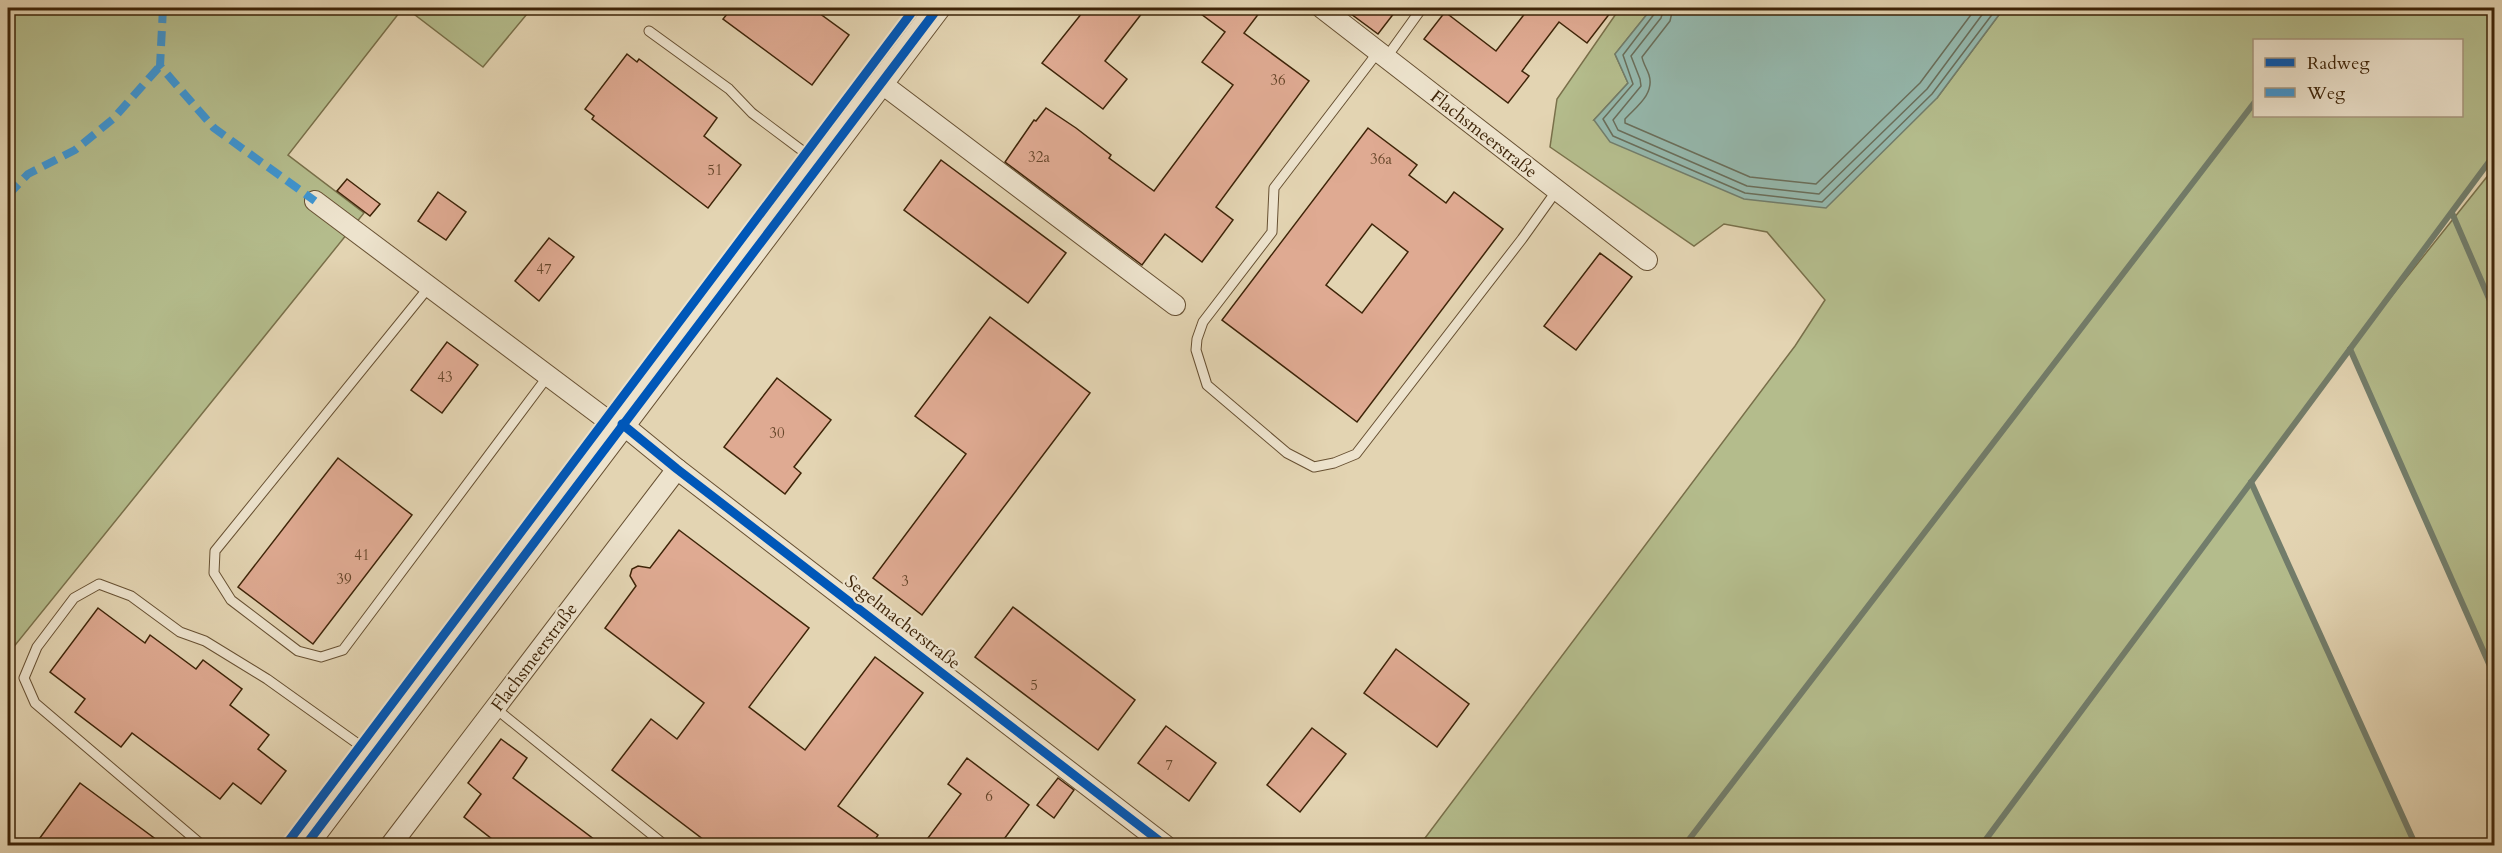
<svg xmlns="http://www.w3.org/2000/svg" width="2502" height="853" viewBox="0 0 2502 853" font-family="Cardo,serif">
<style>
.green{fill:#b4bc8c;stroke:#79704a;stroke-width:1.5;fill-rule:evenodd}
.water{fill:#95b8ad;stroke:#727d6b;stroke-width:1.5}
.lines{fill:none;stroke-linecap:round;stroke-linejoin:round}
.shore{stroke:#6a6e5a;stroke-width:1.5}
.stream{stroke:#727d6b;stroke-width:6}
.building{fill:#dfaa92;stroke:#3e2408;stroke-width:1.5;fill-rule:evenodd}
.service-casing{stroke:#675032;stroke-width:11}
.minor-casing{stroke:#675032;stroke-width:22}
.tertiary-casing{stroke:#675032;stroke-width:26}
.service{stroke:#ede3cd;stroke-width:9}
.minor{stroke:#ede3cd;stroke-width:20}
.tertiary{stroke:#ede3cd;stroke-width:24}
.quiet{stroke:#3f95d1;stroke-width:8;stroke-dasharray:15 8;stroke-linecap:butt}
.cycleway-casing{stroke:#ede3cd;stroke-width:13}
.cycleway{stroke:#0057b8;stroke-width:9}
.labels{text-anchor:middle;stroke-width:4.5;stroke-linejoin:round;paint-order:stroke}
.number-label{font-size:15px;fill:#66462a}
.street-label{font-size:18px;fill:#3e2408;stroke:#ede3cd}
</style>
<rect width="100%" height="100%" fill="#e3d4b2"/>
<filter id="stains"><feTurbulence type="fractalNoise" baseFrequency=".00333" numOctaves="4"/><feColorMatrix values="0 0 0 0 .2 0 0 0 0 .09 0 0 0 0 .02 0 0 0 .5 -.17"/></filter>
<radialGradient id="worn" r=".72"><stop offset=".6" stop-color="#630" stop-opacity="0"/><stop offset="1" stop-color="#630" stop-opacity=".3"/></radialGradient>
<!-- green -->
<g class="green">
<path d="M8 8H403L288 155 364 213 8 654Z"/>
<path d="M406 8H532L483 67Z"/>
<path d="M1620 8H1652L1615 54 1628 83 1594 120 1937 98 2004 8H2494V155L2366 328 2494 168V675L2350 350 2252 482 2414 845 1419 846 1795 346 1825 300 1767 232 1724 224 1694 246 1550 147 1557 99ZM2254 40H2462V116H2254Z"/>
</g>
<!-- water -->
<path class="water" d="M1652 8H2004L1937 98 1826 208 1744 199 1610 142 1594 120 1628 83 1615 54Z"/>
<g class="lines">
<!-- shore -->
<g class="shore">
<path d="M1657 8 1655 13 1623 55 1633 84 1603 119 1613 136 1745 193 1822 202 1932 94 1997 8"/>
<path d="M1664 8 1661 18 1631 56 1640 79 1641 86 1613 120 1618 130 1747 186 1819 194 1927 89 1987 8"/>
<path d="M1673 8 1670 21 1642 57C1643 63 1647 69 1649 75 1655 94 1636 107 1625 119V123L1750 177 1816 184 1920 83 1976 8"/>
</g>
<!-- stream -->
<g class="stream">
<path d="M2452 213 2494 310"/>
<path d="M2350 349 2494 675"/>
<path d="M2251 482 2416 846"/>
<path d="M1684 846 2254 103"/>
<path d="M1981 846 2494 155"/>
</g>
</g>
<!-- building -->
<g class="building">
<path d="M732 8H812L849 35 812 85 723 19Z"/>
<path d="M1086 8H1146L1105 61 1127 79 1103 109 1042 63Z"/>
<path d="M1193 8H1263L1244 33 1309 81 1216 207 1233 220 1202 262 1165 234 1142 265 1005 162 1034 120 1036 121 1046 108 1076 128 1111 155 1109 158 1154 191 1233 85 1202 62 1225 32Z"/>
<path d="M1343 8H1398L1378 34Z"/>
<path d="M1529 8H1614L1587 43 1559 22 1522 71 1529 76 1508 103 1424 39 1445 12 1496 51Z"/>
<path d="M627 54 637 62 639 59 717 118 704 136 741 165 708 208 592 119 594 116 585 109Z"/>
<path d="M1368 128 1417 165 1409 175 1446 203 1454 192 1503 229 1357 422 1222 320ZM1372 224 1408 252 1362 313 1326 285Z"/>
<path d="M941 160 1066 253 1028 303 904 210Z"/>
<path d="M347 179 380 204 370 216 337 191Z"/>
<path d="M438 192 466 212 446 240 418 221Z"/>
<path d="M549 238 574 257 539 301 515 281Z"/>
<path d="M1600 253 1632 277 1576 350 1544 326Z"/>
<path d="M990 317 1090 393 922 615 873 578 966 454 915 416Z"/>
<path d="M447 342 478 365 442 413 411 390Z"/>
<path d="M777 378 831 420 794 467 801 473 785 494 724 447Z"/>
<path d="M338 458 412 515 313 644 238 587Z"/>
<path d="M679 530 809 628 749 707 805 750 875 657 923 693 838 806 878 835 871 846H712L612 770 651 719 677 739 704 703 605 628 636 586 630 576 632 569 638 566 650 568Z"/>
<path d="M1013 607 1135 700 1098 750 975 657Z"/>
<path d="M98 608 145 643 150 635 196 669 203 660 242 689 230 705 269 735 258 749 286 771 261 804 233 783 220 799 132 733 121 747 75 712 85 699 50 672Z"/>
<path d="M1396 649 1469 704 1437 747 1364 693Z"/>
<path d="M1166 726 1216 763 1189 801 1138 763Z"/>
<path d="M1312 728 1346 754 1300 812 1267 785Z"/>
<path d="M501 739 527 758 513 778 603 846H501L464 817 481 794 468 783Z"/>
<path d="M967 758 1029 805 999 846H922L961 794 948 784Z"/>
<path d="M1058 778 1074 790 1054 818 1037 805Z"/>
<path d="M80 783 165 846H34Z"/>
</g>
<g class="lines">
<defs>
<g id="service">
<path d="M649 31 729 89 752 113 820 164"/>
<path d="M1378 52 1274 188 1272 232 1203 322 1197 339 1196 350 1207 385 1287 453 1314 467 1334 463 1356 454 1522 239 1557 190"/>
<path d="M1386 58 1422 8"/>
<path d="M429 287 215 551 214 573 231 600 298 651 321 657 343 650 548 376"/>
<path d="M495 708 666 846"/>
<path d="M203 846 35 703 24 678 37 647 74 598 99 584 131 596 180 632 205 641 267 679 372 754"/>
</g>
<g id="minor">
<path d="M1322 8 1647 260"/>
<path d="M881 83 1175 305"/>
<path d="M315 201 619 429"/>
<path d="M622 424 677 469 1166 846"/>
<path d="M390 846 677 469"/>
</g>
<path id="tertiary" d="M305 846 938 8"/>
</defs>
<!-- service casing -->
<use href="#service" class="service-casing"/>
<!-- minor casing -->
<use href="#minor" class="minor-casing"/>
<!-- tertiary casing -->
<use href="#tertiary" class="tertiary-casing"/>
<!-- service -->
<use href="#service" class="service"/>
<!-- minor -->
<use href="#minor" class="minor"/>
<!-- tertiary -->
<use href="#tertiary" class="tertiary"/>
<!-- quiet -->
<g class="quiet">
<path d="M163 8 160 66 214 128 315 201"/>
<path d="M8 195 28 174 75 150 113 119 160 66"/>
</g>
<defs>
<g id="cycleway">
<path d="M622 424 677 469 1166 846"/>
<path d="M285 846 915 8"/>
<path d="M305 846 938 8"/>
</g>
</defs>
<!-- cycleway casing -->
<use href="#cycleway" class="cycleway-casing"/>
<!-- cycleway -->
<use href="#cycleway" class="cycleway"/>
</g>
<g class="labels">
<!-- number labels -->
<g class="number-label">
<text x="1278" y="85">36</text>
<text x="1039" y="162">32a</text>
<text x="1381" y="164">36a</text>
<text x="715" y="175">51</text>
<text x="544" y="274">47</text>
<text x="445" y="382">43</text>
<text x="777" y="438">30</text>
<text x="362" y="560">41</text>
<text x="344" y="584">39</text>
<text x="905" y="586">3</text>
<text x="1034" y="690">5</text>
<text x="1169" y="770">7</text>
<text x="989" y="801">6</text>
</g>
<!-- street labels -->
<g class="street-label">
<text transform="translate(1484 134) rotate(38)" y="6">Flachsmeerstraße</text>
<text transform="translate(903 622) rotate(38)" y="6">Segelmacherstraße</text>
<text transform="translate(534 657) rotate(-53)" y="6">Flachsmeerstraße</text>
</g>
</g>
<!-- margin -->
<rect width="2502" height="853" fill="none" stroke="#e3d4b2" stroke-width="30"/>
<rect x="9" y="9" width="2484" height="835" fill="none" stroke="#3e2408" stroke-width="3"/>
<rect x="15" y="15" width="2472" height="823" fill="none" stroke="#3e2408" stroke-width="1.5"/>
<!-- legend -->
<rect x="2253" y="39" width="210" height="78" fill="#ede3cd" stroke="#a7977e" stroke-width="1.5"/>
<rect x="2265" y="58" width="30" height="9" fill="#0057b8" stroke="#a7977e" stroke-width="1.5"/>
<text x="2307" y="69" font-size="18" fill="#3e2408">Radweg</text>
<rect x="2265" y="88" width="30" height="9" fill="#3f95d1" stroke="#a7977e" stroke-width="1.5"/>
<text x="2307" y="99" font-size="18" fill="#3e2408">Weg</text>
<rect width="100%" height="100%" filter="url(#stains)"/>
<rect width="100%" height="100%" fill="url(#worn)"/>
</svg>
